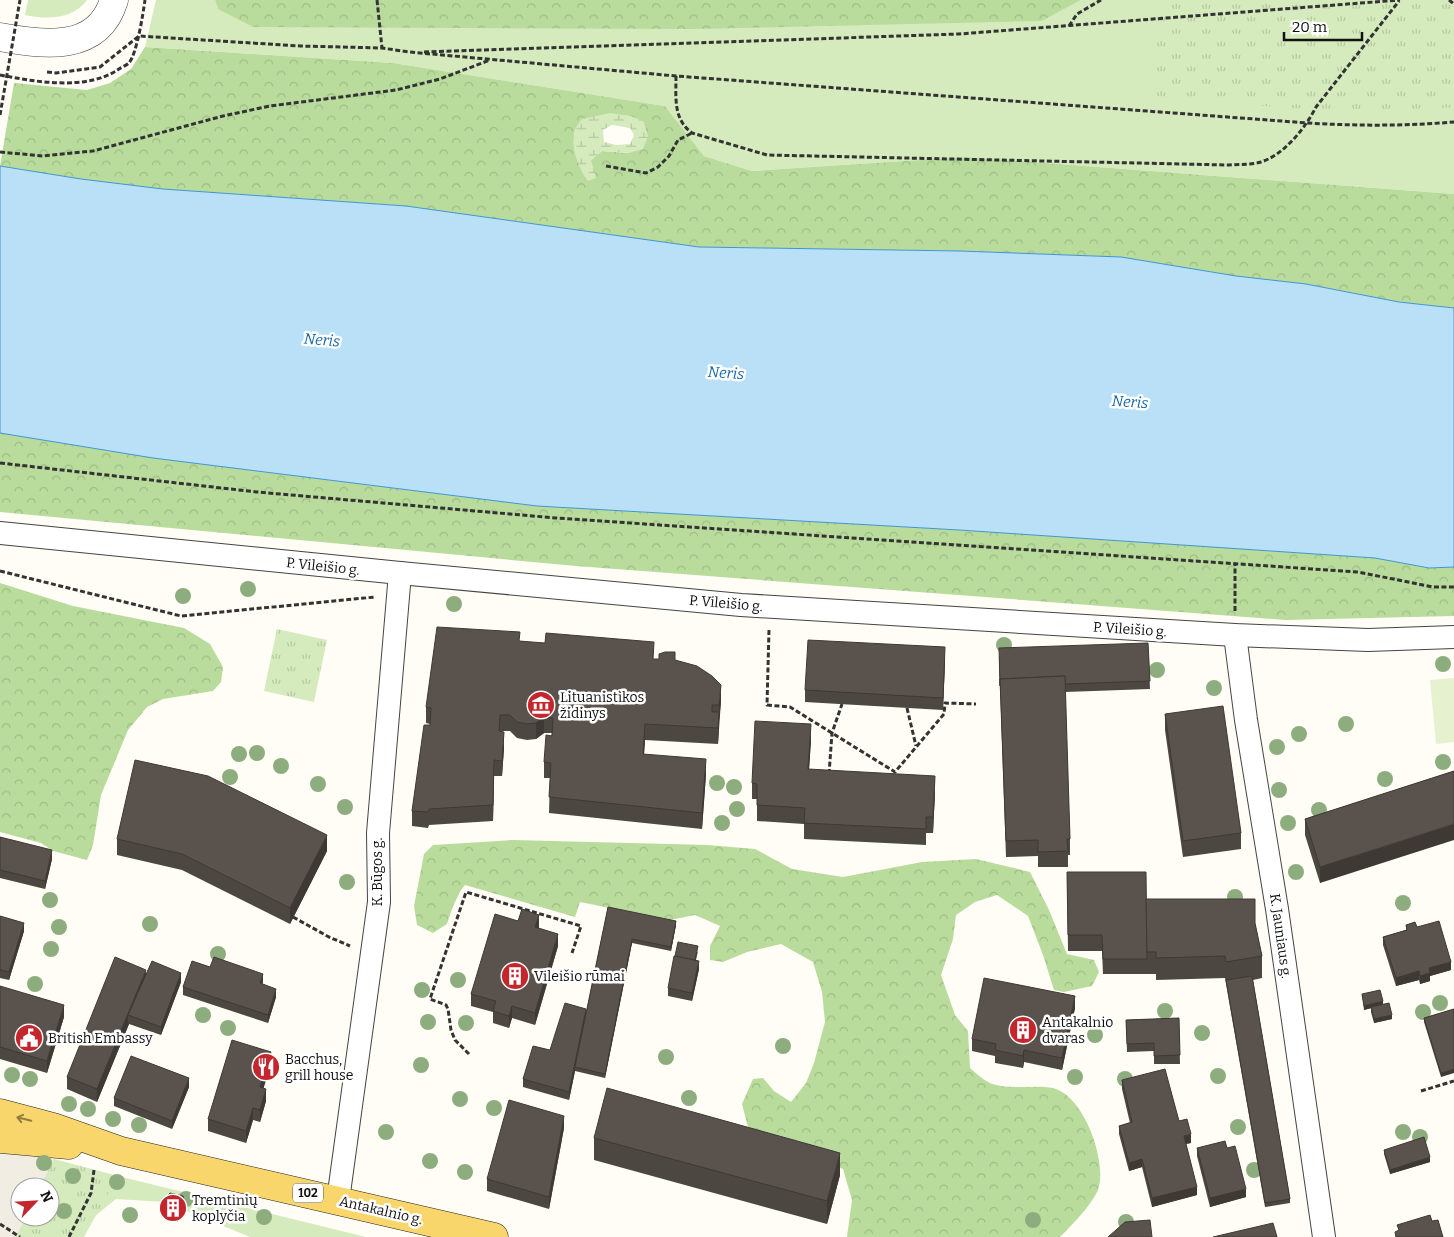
<svg xmlns="http://www.w3.org/2000/svg" width="1454" height="1237" viewBox="0 0 1454 1237" font-family="Bitter,serif">
<style>
.grass{fill:#d5ebbd}
.forest{fill:url(#forest-crowns);fill-rule:evenodd}
.wetland{fill:url(#wetland-marsh);fill-rule:evenodd}
.park{fill:url(#park-tufts);fill-rule:evenodd}
.pitch{fill:#e6f2cf}
.plaza{fill:#f1ede2}
.water{fill:#b9e0f7;stroke:#3f96cf}
.lines{fill:none;stroke-linecap:round;stroke-linejoin:round}
.minor-casing{stroke:#444;stroke-width:24}
.tertiary-casing{stroke:#444;stroke-width:29}
.primary-casing{stroke:#222;stroke-width:29}
.path{stroke:#333;stroke-width:3;stroke-dasharray:5 2.5;stroke-linecap:butt}
.minor{stroke:#fff;stroke-width:22}
.tertiary{stroke:#fff;stroke-width:28}
.primary{stroke:#f9d66b;stroke-width:28}
.path-bridge{stroke:#333;stroke-width:3;stroke-dasharray:5 2.5;stroke-linecap:butt}
.tree{fill:#8dad7f}
.wall{fill:#4d4742}
.shaded-wall{fill:#3f3936}
.building{fill:#5a524d;stroke:#3f3936}
.oneway{stroke:#917d42}
.labels{text-anchor:middle;stroke-width:5;stroke-linejoin:round;paint-order:stroke}
.shield{fill:#fff;stroke:#585858;stroke-width:1}
.shield-label{font-size:12px;font-weight:bold;fill:#111}
.street-label{font-size:14px;fill:#111;stroke:#fff}
.poi-label{font-size:14px;fill:#111;stroke:#fff;text-anchor:start}
.water-label{font-size:15px;font-style:italic;fill:#1768a6;stroke:#fff}
</style>
<defs>
<pattern id="forest-crowns" width="20" height="18" patternUnits="userSpaceOnUse" patternTransform="scale(1.25)"><rect width="20" height="18" fill="#b9dc9c"/><path d="M2 6a3 3 0 1 1 6 0M12 15a3 3 0 1 1 6 0" fill="none" stroke="#9ebc85"/></pattern>
<pattern id="wetland-marsh" width="20" height="14" patternUnits="userSpaceOnUse" patternTransform="scale(1.25)"><rect width="20" height="14" fill="#d5ebbd"/><path d="M1 5h8M5 5V1M11 12h8M15 12V8" fill="none" stroke="#b6c8a1"/></pattern>
<pattern id="park-tufts" width="24" height="20" patternUnits="userSpaceOnUse" patternTransform="scale(1.25)"><rect width="24" height="20" fill="#d5ebbd"/><path d="M3 7l-1-3M5 7V3M7 7l1-3M15 17l-1-3M17 17v-4M19 17l1-3" fill="none" stroke="#b6c8a1"/></pattern>
</defs>
<rect width="100%" height="100%" fill="#fffdf5"/>
<!-- grass -->
<g class="grass">
<path d="M28 0H87C73 19 47 20 25 15Z"/>
<path d="M156 0H215L218 9 1042 21 1081 0H1454V194L966 157 752 171 704 156 665 106 393 63 145 47Z"/>
<path d="M118 1176 366 1237H250L165 1202 116 1199 94 1217Z"/>
</g>
<!-- forest -->
<g class="forest">
<path d="M215 0H1081L1042 21 694 29 253 27 218 9Z"/>
<path d="M145 47 393 63 665 106 704 156 752 171 966 157 1454 194V308L1399 302 1306 284 1236 276 1121 257 960 251 699 247 406 206 163 189 81 179 0 166 14 83 87 90 110 83 131 69ZM582 119 644 122 629 153 602 151 591 160Z"/>
<path d="M0 433 153 458 537 506 959 530 1375 558 1429 568 1454 567V616L1286 620 576 566 0 512Z"/>
<path d="M0 583 73 606 184 628 210 644 223 667 221 682 213 691 163 699 147 707 128 730 101 795 93 845 87 860 53 851 41 843 0 832Z"/>
<path d="M513 840 708 845 755 849 792 869 843 877 922 862 976 859 1030 872 1049 910 1067 954 1094 960 1099 972 1092 986 1064 992 1054 990 1043 955 1028 916 997 895 975 902 956 915 953 939 941 975 955 1015 968 1031 970 1068C976 1073 982 1079 988 1082 1004 1091 1035 1084 1053 1088 1083 1095 1106 1158 1099 1186 1096 1201 1071 1226 1060 1237H847L852 1200 843 1169 748 1127 742 1104 753 1079 763 1078 774 1091 791 1102 806 1083 814 1063 825 1022 822 992 813 962 781 944 747 952 723 962 710 960V946L720 926 695 915 670 920 580 902 575 917 465 885 461 890 453 906 447 924 433 933 417 925 414 906 424 854 433 845Z"/>
</g>
<!-- wetland -->
<path class="wetland" d="M610 113 631 116 644 122 648 136 643 149 629 153 602 151 591 160 596 178 588 181C579 169 571 149 574 134 574 129 579 123 582 119ZM612 125 630 128 634 135 630 144 616 145 604 142 603 130Z"/>
<!-- park -->
<g class="park">
<path d="M1153 0H1454V107C1354 117 1253 104 1153 98Z"/>
<path d="M277 629 327 640 314 702 264 691Z"/>
<path d="M9 1152 54 1159 118 1176 84 1237H0ZM20 1187H50V1217H20Z"/>
</g>
<!-- pitch -->
<path class="pitch" d="M1454 678V742L1436 744 1430 680Z"/>
<!-- plaza -->
<path class="plaza" d="M0 1152H9L54 1159 40 1187H20V1217H26L16 1237H0Z"/>
<!-- water -->
<path class="water" d="M0 166 81 179 163 189 406 206 699 247 960 251 1121 257 1236 276 1306 284 1399 302 1454 308V567L1429 568 1375 558 959 530 537 506 153 458 0 433Z"/>
<g class="lines">
<defs>
<g id="minor">
<path d="M0 533 400 573 741 605 1235 635 1368 640 1454 637"/>
<path d="M1235 635 1246 720 1277 909 1324 1237"/>
<path d="M338 1200 379 902 378 833 400 573"/>
</g>
<path id="tertiary" d="M0 37C43 45 98 53 114 0"/>
<g id="primary">
<path d="M0 1113 53 1127 121 1151 494 1237"/>
<path d="M0 1139 69 1145"/>
</g>
</defs>
<!-- minor casing -->
<use href="#minor" class="minor-casing"/>
<!-- tertiary casing -->
<use href="#tertiary" class="tertiary-casing"/>
<!-- primary casing -->
<use href="#primary" class="primary-casing"/>
<!-- path -->
<g class="path">
<path d="M377 0 382 48"/>
<path d="M1449 0 1454 4"/>
<path d="M1069 26 1077 14 1101 0"/>
<path d="M424 52 959 34 1400 0"/>
<path d="M47 72 56 73 100 67 139 36 300 46 382 48 409 52 676 76 1308 123C1357 126 1405 126 1454 122"/>
<path d="M0 75C36 82 87 91 119 69 122 67 127 65 129 63 137 53 143 14 145 0"/>
<path d="M676 76C676 98 673 119 692 133L767 155 1229 165C1240 164 1251 165 1261 162 1284 155 1306 127 1316 107L1399 1"/>
<path d="M0 152 43 156 93 151 223 116 270 106 396 90 440 79 490 60"/>
<path d="M606 166 646 173 658 167 669 156 678 140 692 133"/>
<path d="M0 463 257 492 556 518 1358 572 1433 587H1454"/>
<path d="M0 571 181 616 375 597"/>
<path d="M1235 611V564"/>
<path d="M769 630 767 705 790 707 895 772 944 714 945 703 976 704"/>
<path d="M907 708 916 746"/>
<path d="M829 774 832 733 842 704"/>
<path d="M293 917 329 937 350 946"/>
<path d="M469 1054 455 1040 451 1030 448 1009 446 1005 430 999 466 892 581 926 572 953"/>
<path d="M1421 1091 1454 1081"/>
<path d="M0 1224 20 1237"/>
<path d="M69 1237 91 1193 94 1170"/>
</g>
<!-- minor -->
<use href="#minor" class="minor"/>
<!-- tertiary -->
<use href="#tertiary" class="tertiary"/>
<!-- primary -->
<use href="#primary" class="primary"/>
<!-- path-bridge -->
<path class="path-bridge" d="M0 115 20 0"/>
</g>
<!-- trees -->
<g class="tree">
<circle cx="248" cy="589" r="8"/>
<circle cx="183" cy="596" r="8"/>
<circle cx="454" cy="604" r="8"/>
<circle cx="1004" cy="645" r="8"/>
<circle cx="1443" cy="664" r="8"/>
<circle cx="1157" cy="670" r="8"/>
<circle cx="1214" cy="688" r="8"/>
<circle cx="1346" cy="724" r="8"/>
<circle cx="1299" cy="734" r="8"/>
<circle cx="1277" cy="747" r="8"/>
<circle cx="257" cy="753" r="8"/>
<circle cx="239" cy="754" r="8"/>
<circle cx="1443" cy="762" r="8"/>
<circle cx="281" cy="766" r="8"/>
<circle cx="230" cy="777" r="8"/>
<circle cx="1385" cy="779" r="8"/>
<circle cx="717" cy="783" r="8"/>
<circle cx="318" cy="784" r="8"/>
<circle cx="734" cy="787" r="8"/>
<circle cx="1279" cy="790" r="8"/>
<circle cx="345" cy="807" r="8"/>
<circle cx="737" cy="809" r="8"/>
<circle cx="1319" cy="810" r="8"/>
<circle cx="722" cy="823" r="8"/>
<circle cx="1288" cy="823" r="8"/>
<circle cx="1296" cy="872" r="8"/>
<circle cx="347" cy="882" r="8"/>
<circle cx="1235" cy="897" r="8"/>
<circle cx="50" cy="900" r="8"/>
<circle cx="1403" cy="903" r="8"/>
<circle cx="150" cy="924" r="8"/>
<circle cx="59" cy="927" r="8"/>
<circle cx="51" cy="949" r="8"/>
<circle cx="218" cy="954" r="8"/>
<circle cx="458" cy="980" r="8"/>
<circle cx="35" cy="984" r="8"/>
<circle cx="422" cy="990" r="8"/>
<circle cx="1440" cy="1003" r="8"/>
<circle cx="1165" cy="1011" r="8"/>
<circle cx="1423" cy="1012" r="8"/>
<circle cx="203" cy="1015" r="8"/>
<circle cx="428" cy="1022" r="8"/>
<circle cx="466" cy="1023" r="8"/>
<circle cx="228" cy="1028" r="8"/>
<circle cx="1202" cy="1033" r="8"/>
<circle cx="1095" cy="1035" r="8"/>
<circle cx="783" cy="1046" r="8"/>
<circle cx="666" cy="1057" r="8"/>
<circle cx="421" cy="1065" r="8"/>
<circle cx="12" cy="1075" r="8"/>
<circle cx="1218" cy="1076" r="8"/>
<circle cx="1075" cy="1077" r="8"/>
<circle cx="30" cy="1079" r="8"/>
<circle cx="1125" cy="1079" r="8"/>
<circle cx="689" cy="1098" r="8"/>
<circle cx="460" cy="1099" r="8"/>
<circle cx="69" cy="1104" r="8"/>
<circle cx="494" cy="1108" r="8"/>
<circle cx="88" cy="1109" r="8"/>
<circle cx="113" cy="1119" r="8"/>
<circle cx="139" cy="1125" r="8"/>
<circle cx="1238" cy="1127" r="8"/>
<circle cx="386" cy="1132" r="8"/>
<circle cx="1403" cy="1132" r="8"/>
<circle cx="1420" cy="1137" r="8"/>
<circle cx="430" cy="1161" r="8"/>
<circle cx="44" cy="1163" r="8"/>
<circle cx="1254" cy="1170" r="8"/>
<circle cx="465" cy="1172" r="8"/>
<circle cx="73" cy="1176" r="8"/>
<circle cx="117" cy="1182" r="8"/>
<circle cx="186" cy="1199" r="8"/>
<circle cx="64" cy="1211" r="8"/>
<circle cx="130" cy="1215" r="8"/>
<circle cx="264" cy="1217" r="8"/>
<circle cx="1033" cy="1220" r="8"/>
<circle cx="1126" cy="1222" r="8"/>
</g>
<!-- wall -->
<g class="wall">
<path d="M520 641 654 659 675 660 721 701 718 744 645 740 644 754 706 774 702 829 549 813 550 778H544V762L552 733H544L536 739 527 740 517 738 510 731H500L504 748 502 776H494L493 821 429 825 428 828 412 826V811L430 725V724L426 723V707Z"/>
<path d="M1148 643 1150 689 1065 692 1070 839V855H1068V867H1038V856L1006 857 999 657Z"/>
<path d="M945 660 943 710 805 702V690Z"/>
<path d="M1165 714 1241 833V849L1183 857 1165 730Z"/>
<path d="M811 740 809 769 935 792 933 833H926V845L804 839V824L757 821V799H752V783Z"/>
<path d="M1454 771 1320 883 1305 835V819Z"/>
<path d="M0 837 52 859 45 889 0 878Z"/>
<path d="M117 839 327 851 290 924 182 870 117 855Z"/>
<path d="M1067 872 1146 899 1255 923 1262 956V978L1253 980 1290 1199V1203L1265 1207 1226 984 1225 978 1156 980V974H1103L1102 951H1068Z"/>
<path d="M608 907 676 925 671 951 632 943 605 1078 575 1071 569 1100 523 1087V1079L550 1050 586 1013Z"/>
<path d="M0 916 24 931 9 980 0 978Z"/>
<path d="M518 921 539 927V928L558 946 535 1025 512 1018 509 1028 493 1023V1012L471 1006V994Z"/>
<path d="M1406 925 1417 927 1451 970 1430 976V981L1420 984 1419 980 1396 986 1383 945V937L1406 930Z"/>
<path d="M698 951 696 960 699 969 692 1001 668 996V988Z"/>
<path d="M210 967 263 982 262 984 276 997 268 1023 183 995V987Z"/>
<path d="M146 974 181 982 161 1035 129 1024 97 1102 67 1089V1077Z"/>
<path d="M0 986 64 1017 47 1073 0 1059Z"/>
<path d="M1362 994 1383 1005 1392 1019 1374 1023 1371 1012V1008L1364 1010Z"/>
<path d="M1075 1008 1062 1070 1024 1062 1023 1068 995 1063V1056L972 1051V1039Z"/>
<path d="M1454 1009 1441 1077 1424 1022V1018Z"/>
<path d="M1179 1018 1180 1064H1154V1051L1127 1052 1126 1020Z"/>
<path d="M271 1064 263 1088 266 1101 260 1122 253 1120 246 1143 208 1131V1119Z"/>
<path d="M1122 1080 1179 1121 1191 1143 1186 1144 1197 1195 1152 1207 1142 1167 1129 1171 1119 1134V1126L1130 1123 1122 1089Z"/>
<path d="M189 1087 172 1129 114 1106V1098Z"/>
<path d="M564 1128 549 1209 487 1191V1179Z"/>
<path d="M594 1138 840 1175 827 1224 594 1160Z"/>
<path d="M1197 1148H1227L1246 1197 1210 1207 1197 1156Z"/>
<path d="M1384 1150 1430 1162 1390 1174 1384 1154Z"/>
<path d="M161 1202 186 1213 177 1222 165 1218 161 1206Z"/>
</g>
<!-- shaded-wall -->
<g class="shaded-wall">
<path d="M945 647V660L943 710V698Z"/>
<path d="M721 685V701L719 721V705Z"/>
<path d="M719 712V728L718 744V728Z"/>
<path d="M544 717V733L536 739V723Z"/>
<path d="M645 724V740L643 770V754Z"/>
<path d="M811 724V740L808 785V769Z"/>
<path d="M504 732V748L502 776V761Z"/>
<path d="M706 759V774L702 829V813Z"/>
<path d="M494 760V776L493 821V805Z"/>
<path d="M935 776V792L933 833V817Z"/>
<path d="M1454 824V840L1320 883V867Z"/>
<path d="M327 835V851L290 924V908Z"/>
<path d="M52 850V859L45 889V881Z"/>
<path d="M539 915V927L535 939V927Z"/>
<path d="M676 921V925L671 951V947Z"/>
<path d="M24 923V931L9 980V972Z"/>
<path d="M558 934V946L535 1025V1013Z"/>
<path d="M632 939V943L605 1078V1074Z"/>
<path d="M699 961V969L692 1001V993Z"/>
<path d="M1451 962V970L1430 976V981L1420 984V976L1429 968Z"/>
<path d="M146 970V982L128 1015V1023L129 1024 97 1102V1089Z"/>
<path d="M1419 971V980L1396 986V978Z"/>
<path d="M181 973V982L161 1035V1027Z"/>
<path d="M263 974V982L260 992V983Z"/>
<path d="M276 989V997L268 1023V1015Z"/>
<path d="M1075 996V1008L1062 1070V1058Z"/>
<path d="M1383 1001V1005L1364 1010V1006Z"/>
<path d="M64 1005V1017L47 1073V1061Z"/>
<path d="M512 1006V1018L509 1028V1016Z"/>
<path d="M586 1009V1017L575 1067V1071L569 1100V1092Z"/>
<path d="M1392 1015V1019L1374 1023V1019Z"/>
<path d="M1024 1050V1062L1023 1068V1056Z"/>
<path d="M271 1052V1064L260 1100V1087Z"/>
<path d="M1454 1069V1073L1441 1077V1073Z"/>
<path d="M189 1078V1087L172 1129V1121Z"/>
<path d="M266 1089V1101L260 1122V1110Z"/>
<path d="M253 1108V1120L246 1143V1131Z"/>
<path d="M564 1116V1128L549 1209V1197Z"/>
<path d="M1191 1134V1143L1184 1144V1136Z"/>
<path d="M840 1153V1175L827 1224V1201Z"/>
<path d="M1430 1157V1162L1390 1174V1170Z"/>
<path d="M1142 1159V1167L1129 1171V1163Z"/>
<path d="M1197 1187V1195L1152 1207V1198Z"/>
<path d="M1246 1189V1197L1210 1207V1198Z"/>
<path d="M186 1209V1213L177 1222V1218Z"/>
</g>
<!-- building -->
<g class="building">
<path d="M437 627 520 632 519 641 545 643 546 633 654 642 653 659H659V654L665 652H675V660L697 666 712 676 721 685 719 705H712V712H719L718 728 645 724 643 754 706 759 702 813 549 797 551 763 544 762 546 735 552 736 553 718 544 717 536 723 527 724 517 722 510 715H500L499 731 504 732 502 761 494 760 493 805 429 809 428 812 412 811 424 725H430L431 708 426 707Z"/>
<path d="M808 640 945 647 943 698 805 690Z"/>
<path d="M1148 643 1150 681 1065 684V676L1000 679V686L999 648Z"/>
<path d="M1065 676 1070 839H1067L1068 851 1038 852V840L1006 841 1000 679Z"/>
<path d="M1223 706 1241 833 1183 841 1165 714Z"/>
<path d="M755 721 811 724 808 769 935 776 933 817H926V829L804 823 805 808 757 805V784L752 783Z"/>
<path d="M135 760 208 776 327 835 290 908 182 854 117 839Z"/>
<path d="M1454 771V824L1320 867 1305 819Z"/>
<path d="M0 837 52 850 45 881 0 870Z"/>
<path d="M1067 872H1146L1147 959H1103L1102 935H1068Z"/>
<path d="M1146 899H1255V923L1262 956 1226 962 1225 956 1156 958V952H1147Z"/>
<path d="M608 907 676 921 671 947 632 939 605 1074 575 1067Z"/>
<path d="M522 909 539 915 535 927 558 934 535 1013 512 1006 509 1016 493 1011 496 1001 471 994 495 914 518 921Z"/>
<path d="M0 916 24 923 9 972 0 970Z"/>
<path d="M1439 921 1451 962 1429 968 1430 973 1420 976 1419 971 1396 978 1383 937 1407 930 1406 925 1415 922 1417 927Z"/>
<path d="M678 942 698 946 695 960 675 956Z"/>
<path d="M674 956 699 961 692 993 668 988Z"/>
<path d="M115 957 146 970 97 1089 67 1077Z"/>
<path d="M214 957 263 974 260 983 276 989 268 1015 183 987 192 961 210 967Z"/>
<path d="M152 961 181 973 161 1027 128 1015Z"/>
<path d="M1252 976 1290 1199 1265 1203 1226 980Z"/>
<path d="M984 978 1075 996 1062 1058 1024 1050 1023 1056 995 1050 996 1044 972 1039Z"/>
<path d="M0 986 64 1005 47 1061 0 1047Z"/>
<path d="M1380 990 1383 1001 1364 1006 1362 994Z"/>
<path d="M565 1003 586 1009 569 1092 523 1079 533 1046 550 1050Z"/>
<path d="M1389 1003 1392 1015 1374 1019 1371 1007Z"/>
<path d="M1454 1009V1069L1441 1073 1424 1018Z"/>
<path d="M1179 1018 1180 1055 1154 1056V1043L1127 1044 1126 1020Z"/>
<path d="M232 1040 271 1052 260 1087 266 1089 260 1110 253 1108 246 1131 208 1119Z"/>
<path d="M131 1056 189 1078 172 1121 114 1098Z"/>
<path d="M1165 1069 1179 1121 1187 1119 1191 1134 1184 1136 1197 1187 1152 1198 1142 1159 1129 1163 1119 1126 1132 1122 1122 1080Z"/>
<path d="M607 1088 840 1153 827 1201 594 1138Z"/>
<path d="M509 1100 564 1116 549 1197 487 1179Z"/>
<path d="M1424 1137 1430 1157 1390 1170 1384 1150Z"/>
<path d="M1225 1141 1227 1148 1235 1146 1246 1189 1210 1198 1197 1148Z"/>
<path d="M170 1193 183 1196 186 1206V1209L177 1218 165 1214 161 1202Z"/>
<path d="M1430 1215 1432 1221 1438 1220 1443 1237H1396L1395 1232 1399 1230 1397 1225Z"/>
<path d="M1150 1220 1152 1237H1108L1125 1222Z"/>
<path d="M1273 1223 1277 1237H1213Z"/>
</g>
<!-- one-way arrows -->
<defs><path id="oneway-shaft" d="M-6 0H5M1.5-3L5.5 0L1.5 3" fill="none" stroke-width="1.6" stroke-linecap="round" stroke-linejoin="round" transform="scale(1.25)"/></defs>
<use class="oneway" href="#oneway-shaft" transform="translate(24 1119) rotate(-166)"/>
<!-- icons -->
<defs>
<symbol id="museum-disc" viewBox="-11 -11 22 22"><circle r="9.5" fill="#c4262e" stroke="#fff"/><path d="M0-6L6-3V-2H-6V-3ZM-5-1h2V3h-2ZM-1-1h2V3h-2ZM3-1h2V3H3ZM-6 4H6V6H-6Z" fill="#fff"/></symbol>
<symbol id="building-disc" viewBox="-11 -11 22 22"><circle r="9.5" fill="#c4262e" stroke="#fff"/><path d="M-4-6H4V6H1V3H-1V6H-4ZM-2.5-4.3h1.7v1.8h-1.7ZM.8-4.3h1.7v1.8H.8ZM-2.5-1h1.7V.8h-1.7ZM.8-1h1.7V.8H.8Z" fill="#fff"/></symbol>
<symbol id="civic-disc" viewBox="-11 -11 22 22"><circle r="9.5" fill="#c4262e" stroke="#fff"/><path d="M-.6-6.5H3V-4.5H.6V-3L4-1V1h2V6H-6V1h2V-1L-.6-3ZM-1.2 2.5V6h2.4V2.5Z" fill="#fff"/></symbol>
<symbol id="restaurant-disc" viewBox="-11 -11 22 22"><circle r="9.5" fill="#c4262e" stroke="#fff"/><path d="M-5-6h1v4h1v-4h1v4h1v-4h1v5L-1.5 .5V6h-2V.5L-5-1ZM5-6V6H3V1.5H1.5Q1.5-4 5-6Z" fill="#fff"/></symbol>
</defs>
<g fill-rule="evenodd">
<use href="#museum-disc" x="525" y="689" width="32" height="32"/>
<use href="#building-disc" x="499" y="960" width="32" height="32"/>
<use href="#building-disc" x="1007" y="1014" width="32" height="32"/>
<use href="#civic-disc" x="13" y="1022" width="32" height="32"/>
<use href="#restaurant-disc" x="250" y="1051" width="32" height="32"/>
<use href="#building-disc" x="157" y="1192" width="32" height="32"/>
</g>
<g class="labels">
<!-- shield labels -->
<rect class="shield" x="293" y="1183.5" width="30" height="19" rx="4"/>
<g class="shield-label">
<text x="308" y="1197">102</text>
</g>
<!-- street labels -->
<g class="street-label">
<text transform="translate(323 566) rotate(6)" y="5">P. Vileišio g.</text>
<text transform="translate(726 603) rotate(5)" y="5">P. Vileišio g.</text>
<text transform="translate(1130 629) rotate(4)" y="5">P. Vileišio g.</text>
<text transform="translate(377 872) rotate(-90)" y="5">K. Būgos g.</text>
<text transform="translate(1281 936) rotate(82)" y="5">K. Jauniaus g.</text>
<text transform="translate(381 1210) rotate(13)" y="5">Antakalnio g.</text>
</g>
<!-- poi labels -->
<g class="poi-label">
<text x="560" y="702">Lituanistikos<tspan x="560" dy="16">židinys</tspan></text>
<text x="534" y="981">Vileišio rūmai</text>
<text x="1042" y="1027">Antakalnio<tspan x="1042" dy="16">dvaras</tspan></text>
<text x="48" y="1043">British Embassy</text>
<text x="285" y="1064">Bacchus,<tspan x="285" dy="16">grill house</tspan></text>
<text x="192" y="1205">Tremtinių<tspan x="192" dy="16">koplyčia</tspan></text>
</g>
<!-- water labels -->
<g class="water-label">
<text transform="translate(322 340) rotate(5)" y="5">Neris</text>
<text transform="translate(726 373) rotate(4)" y="5">Neris</text>
<text transform="translate(1130 402) rotate(4)" y="5">Neris</text>
</g>
</g>
<!-- north arrow -->
<g transform="translate(35 1202) rotate(65)"><circle r="24" fill="#ffffff" stroke="#a0a0a0"/>
<path d="M0-4L9 19L0 12L-9 19Z" fill="#c4262e"/>
<text y="-8" font-size="14" font-weight="bold" text-anchor="middle" fill="#111111">N</text>
</g>
<!-- scale -->
<path d="M1284 32v8h78v-8" fill="none" stroke="#111111" stroke-width="2.5"/>
<text x="1292" y="32" font-size="15" fill="#111111" stroke="#ffffff" stroke-width="4" paint-order="stroke">20 m</text>
</svg>
